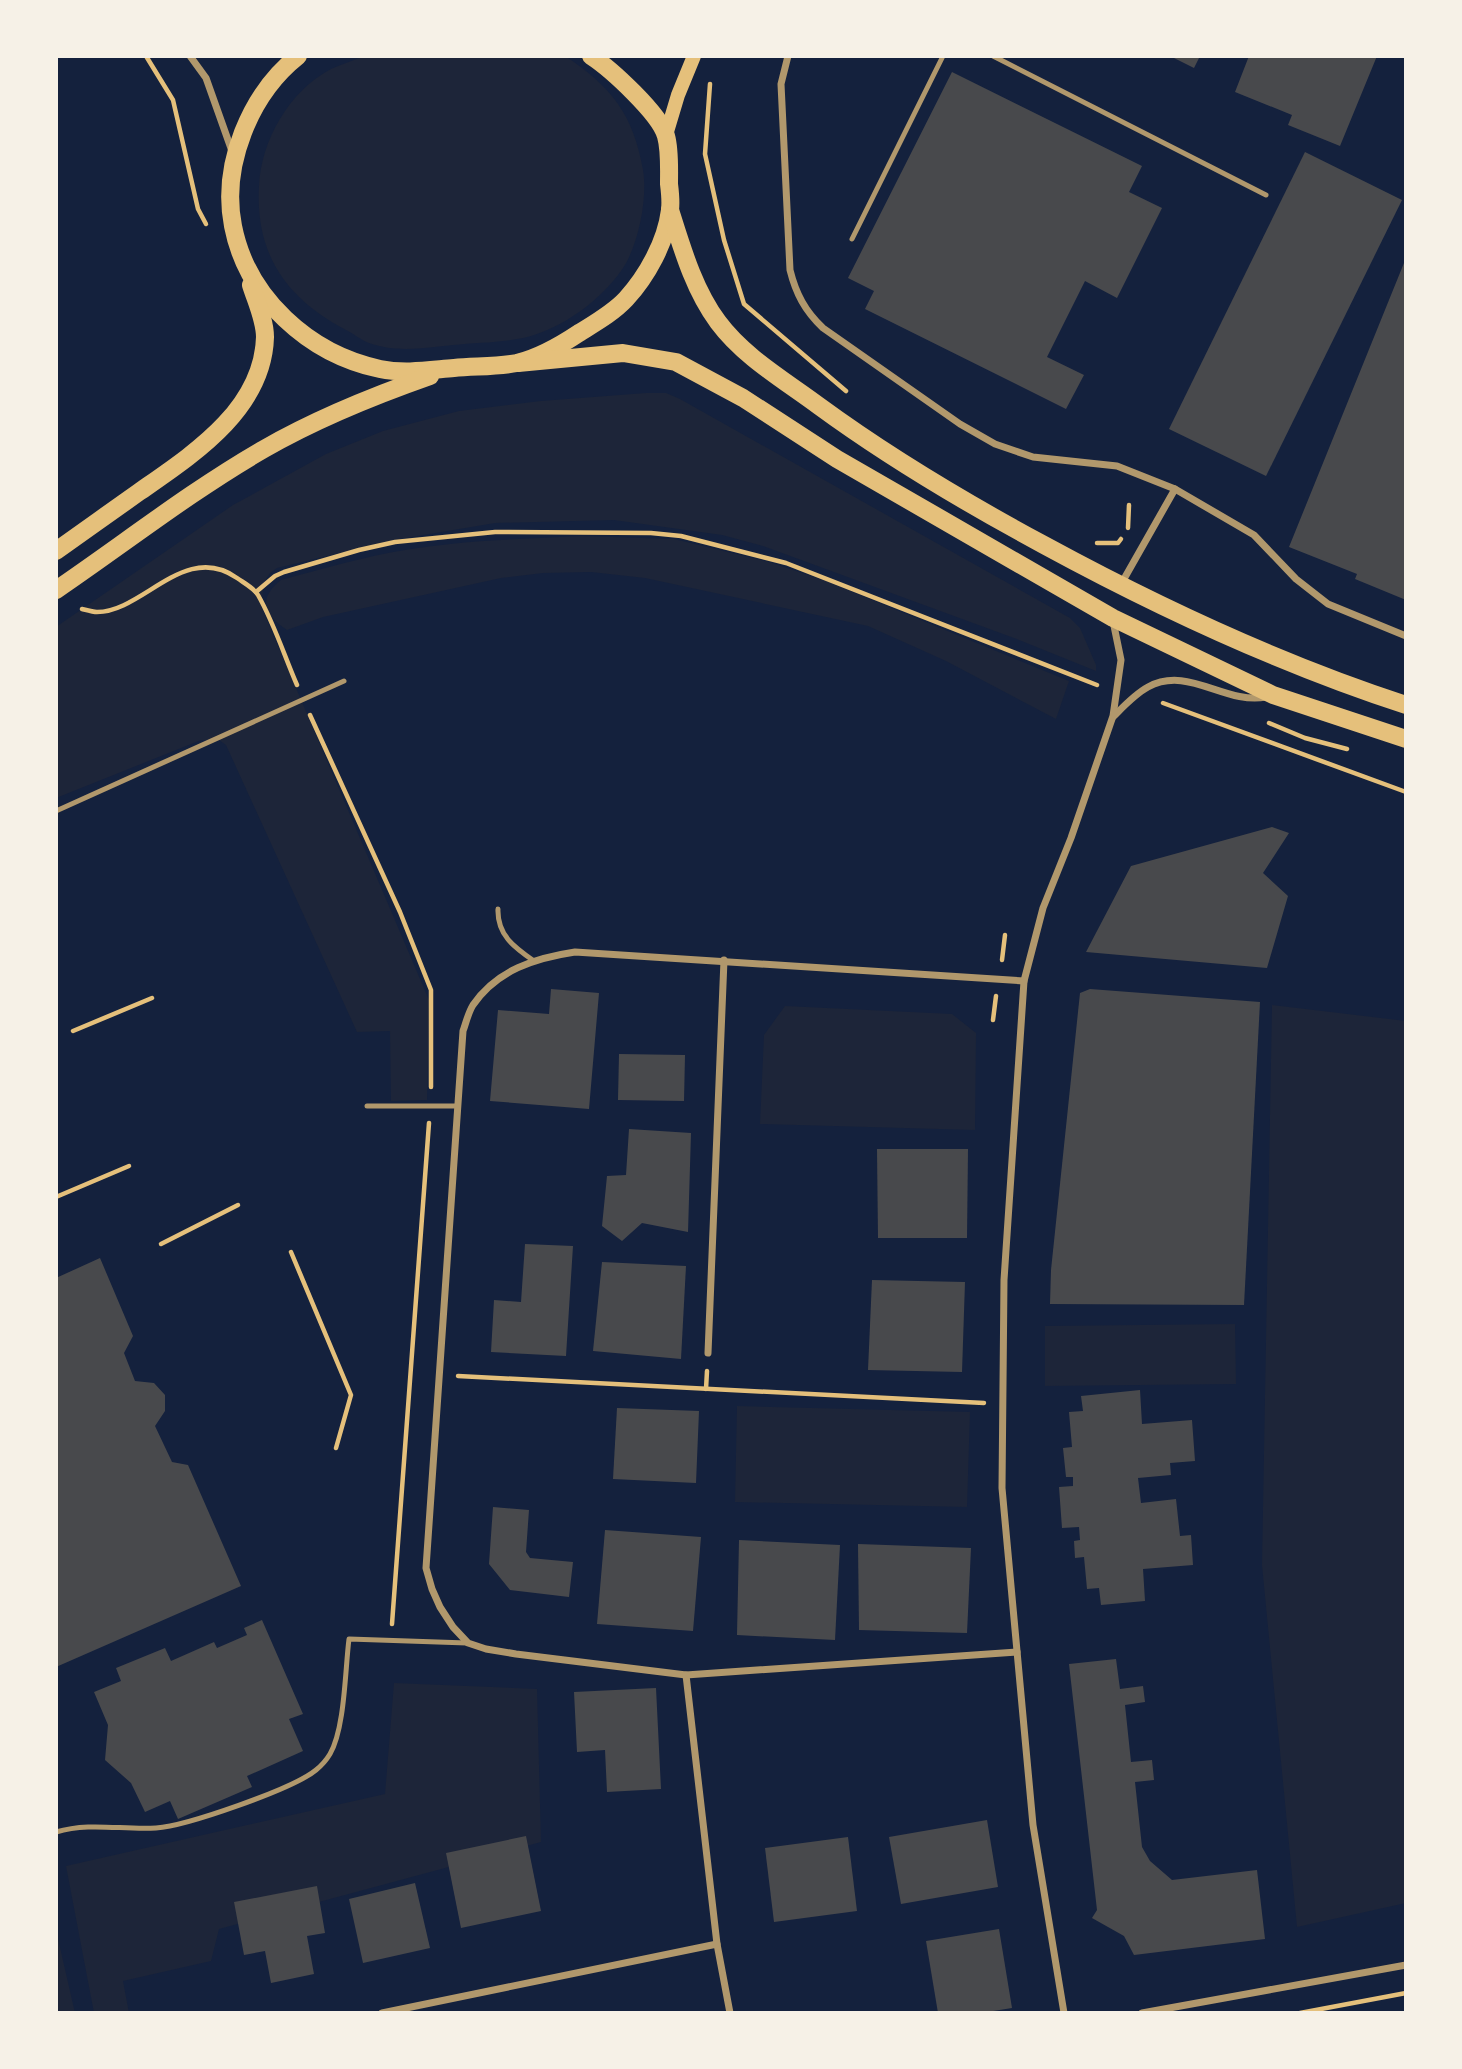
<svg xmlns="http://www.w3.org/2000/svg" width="1462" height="2069" viewBox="0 0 1462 2069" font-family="'Fira Sans',sans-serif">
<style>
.green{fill:#1d2539}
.building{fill:#48494c}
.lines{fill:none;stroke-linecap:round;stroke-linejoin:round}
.path{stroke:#e5c07b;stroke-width:4.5}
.service{stroke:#b1986c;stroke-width:5}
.minor{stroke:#b1986c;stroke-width:7}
.secondary{stroke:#e5c07b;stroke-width:14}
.primary{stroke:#e5c07b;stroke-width:18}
</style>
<rect width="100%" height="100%" fill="#14213d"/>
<!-- green -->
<g class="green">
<path d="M365 56H565C612 87 633 114 643 170 648 198 638 248 621 271 601 299 569 323 537 334 512 343 480 342 453 345 425 348 397 353 369 343 361 340 354 334 346 330 287 299 255 255 259 186 261 141 289 91 331 69 342 64 354 60 365 56Z"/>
<path d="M646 393H666L680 399 1070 618 1080 628 1096 665V671L1014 638 763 546 722 535 614 520 495 523 394 540 277 568 270 573 264 582 261 606 429 1000 427 1100 391 1101 390 1031 357 1032 226 745 219 740H201L56 798V627L233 505 326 454 383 431 459 411 541 401Z"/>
<path d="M581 536 674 539 769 562 826 581 1069 681 1056 719 946 661 868 626 645 578 591 572 543 573 501 578 323 617 287 630C264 615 257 599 281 580 322 569 363 557 405 550 463 540 523 539 581 536Z"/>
<path d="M1272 1005 1406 1021V1903L1297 1927 1262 1565Z"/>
<path d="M785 1006 952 1014 976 1033 975 1130 760 1124 764 1035Z"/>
<path d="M1235 1324 1236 1384 1045 1386V1326Z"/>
<path d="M737 1406 970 1412 967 1507 735 1502Z"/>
<path d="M394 1683 537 1689 541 1842 219 1929 211 1961 123 1981 129 2013H94L66 1866 385 1794Z"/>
<path d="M56 1930 75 2013H56Z"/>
</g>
<!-- building -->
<g class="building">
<path d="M1170 56H1200L1194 68Z"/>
<path d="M1249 56H1377L1340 146 1288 125 1292 115 1235 92Z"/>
<path d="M952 72 1142 166 1129 192 1162 208 1117 298 1085 281 1047 357 1084 375 1066 409 865 309 874 291 848 278Z"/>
<path d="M1305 152 1402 200 1266 476 1169 429Z"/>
<path d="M1406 258V600L1355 579 1357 574 1289 547Z"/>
<path d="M1272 827 1289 833 1263 873 1288 896 1267 968 1086 952 1131 866Z"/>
<path d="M551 989 599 993 589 1109 490 1101 498 1010 549 1014Z"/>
<path d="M1090 989 1260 1002 1244 1305 1050 1304 1051 1270 1080 993Z"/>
<path d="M619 1054 685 1055 684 1101 618 1100Z"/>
<path d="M629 1129 691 1133 688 1232 642 1223 622 1241 602 1226 607 1176 626 1175Z"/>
<path d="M877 1149H968L967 1238H878Z"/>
<path d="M525 1244 573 1246 566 1356 491 1352 494 1300 521 1302Z"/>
<path d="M100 1258 133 1336 124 1353 135 1381 154 1383 165 1395V1411L155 1426 172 1462 188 1465 241 1586 56 1667V1278Z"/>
<path d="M602 1262 686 1266 681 1359 593 1351Z"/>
<path d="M872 1280 965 1282 962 1372 868 1370Z"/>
<path d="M1140 1390 1142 1424 1192 1420 1195 1461 1170 1463 1171 1475 1138 1478 1141 1503 1176 1499 1180 1536 1191 1535 1193 1565 1143 1569 1145 1601 1101 1605 1099 1588 1087 1589 1084 1557 1075 1558 1074 1541 1080 1540 1079 1527 1062 1528 1059 1487 1073 1486V1477H1066L1063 1448 1072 1447 1069 1412 1083 1411 1081 1396Z"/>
<path d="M617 1408 699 1411 696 1483 613 1479Z"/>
<path d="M493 1507 529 1510 526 1552 530 1558 573 1562 569 1597 510 1590 489 1564Z"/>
<path d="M605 1530 701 1537 693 1631 597 1624Z"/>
<path d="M739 1540 840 1545 835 1640 737 1635Z"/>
<path d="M858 1544 971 1548 967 1633 859 1630Z"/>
<path d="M262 1620 303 1714 289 1719 303 1751 247 1776 252 1787 178 1819 170 1801 145 1812 131 1783 105 1760 108 1725 94 1692 121 1681 116 1668 165 1648 171 1661 214 1642 217 1648 247 1635 244 1628Z"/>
<path d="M1116 1659 1120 1689 1143 1686 1145 1702 1125 1705 1131 1762 1152 1760 1154 1780 1135 1782 1142 1847 1150 1861 1172 1880 1257 1870 1265 1939 1134 1955 1124 1936 1092 1918 1097 1910 1069 1664Z"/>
<path d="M656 1688 661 1789 607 1792 605 1750 577 1752 574 1692Z"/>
<path d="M987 1820 998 1887 901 1904 889 1837Z"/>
<path d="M526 1836 541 1911 461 1928 446 1853Z"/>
<path d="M848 1837 857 1911 774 1922 765 1848Z"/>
<path d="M415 1883 430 1948 363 1963 349 1899Z"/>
<path d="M317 1886 325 1933 307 1936 314 1974 271 1983 265 1951 244 1955 234 1902Z"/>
<path d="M999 1929 1012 2008 981 2013H938L926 1941Z"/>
</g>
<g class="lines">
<!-- path -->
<g class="path">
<path d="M146 56 173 100 198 209 206 224"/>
<path d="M710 84 705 154 724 240 744 304 846 391"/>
<path d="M1128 528 1129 505"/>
<path d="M1097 543H1118L1121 539"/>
<path d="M256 592 275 576 284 572 359 550 395 542 495 532 651 533 681 536 786 563 1097 685"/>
<path d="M82 609C86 610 93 612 97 612 143 612 185 541 237 578 244 583 254 588 258 595 274 623 284 655 297 685"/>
<path d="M1163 703 1406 792"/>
<path d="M310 715 400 912 431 990V1087"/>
<path d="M1269 723 1305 738 1347 749"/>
<path d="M1002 960 1005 935"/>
<path d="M993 1020 996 996"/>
<path d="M73 1031 152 998"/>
<path d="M56 1197 129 1166"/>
<path d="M161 1244 238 1205"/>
<path d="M291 1252 351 1395 336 1448"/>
<path d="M458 1376 984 1403"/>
<path d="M706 1389 707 1371"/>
<path d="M392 1624 429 1123"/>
<path d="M1300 2013 1406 1993"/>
</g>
<!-- service -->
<g class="service">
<path d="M993 56 1266 195"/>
<path d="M852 239 943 56"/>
<path d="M56 811 344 681"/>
<path d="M498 909C497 935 514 947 534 961"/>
<path d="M367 1106H458"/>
<path d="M56 1832C90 1822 121 1830 156 1828 186 1826 293 1789 316 1770 321 1766 327 1759 330 1754 345 1728 345 1670 349 1639L467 1643"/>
</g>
<!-- minor -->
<g class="minor">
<path d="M190 56 206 78 233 154"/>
<path d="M788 56 781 84 790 270C796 294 805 311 823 328L960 424 995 444 1033 457 1117 466 1175 489 1254 535 1296 579 1328 604 1406 636"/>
<path d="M1120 586 1175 489"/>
<path d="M1114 716C1124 706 1135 694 1148 687 1188 665 1225 705 1266 697"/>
<path d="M708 1353 724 960"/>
<path d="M1017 1652 686 1675 516 1654 486 1649 468 1643 453 1627 440 1607 432 1589 426 1568 463 1031C466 1023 468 1013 473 1005 497 970 535 958 575 952L1024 981"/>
<path d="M686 1675 717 1944 730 2013"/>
<path d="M382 2013 717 1944"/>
<path d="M1064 2013 1033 1825 1002 1488 1004 1280 1024 981 1043 908 1071 838 1113 716 1121 660 1113 621"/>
<path d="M1142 2013 1406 1965"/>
</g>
<!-- secondary -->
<path class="secondary" d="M666 135 678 95 694 56"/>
<!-- primary -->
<g class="primary">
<path d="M298 56C250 94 221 165 233 226 247 298 309 354 380 369 405 374 429 370 454 368 474 366 497 367 517 363 538 358 561 345 579 333 595 323 613 313 626 299 647 276 666 242 670 210 671 202 670 192 669 184 669 169 670 150 666 136 660 114 611 69 591 56"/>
<path d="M670 210C682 248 694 290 718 322 744 357 784 380 819 406 890 458 966 503 1044 545 1160 608 1280 664 1406 705"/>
<path d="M518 363 623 353 676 362 743 398 837 459 1113 618 1273 695 1406 739"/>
<path d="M56 551C84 531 111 512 139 492 192 455 263 410 265 337 265 320 256 301 251 285"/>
<path d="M56 590C125 543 191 491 264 449 316 419 373 396 430 376"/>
</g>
</g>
<!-- border -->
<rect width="1462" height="2069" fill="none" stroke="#f6f1e7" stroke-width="116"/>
</svg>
